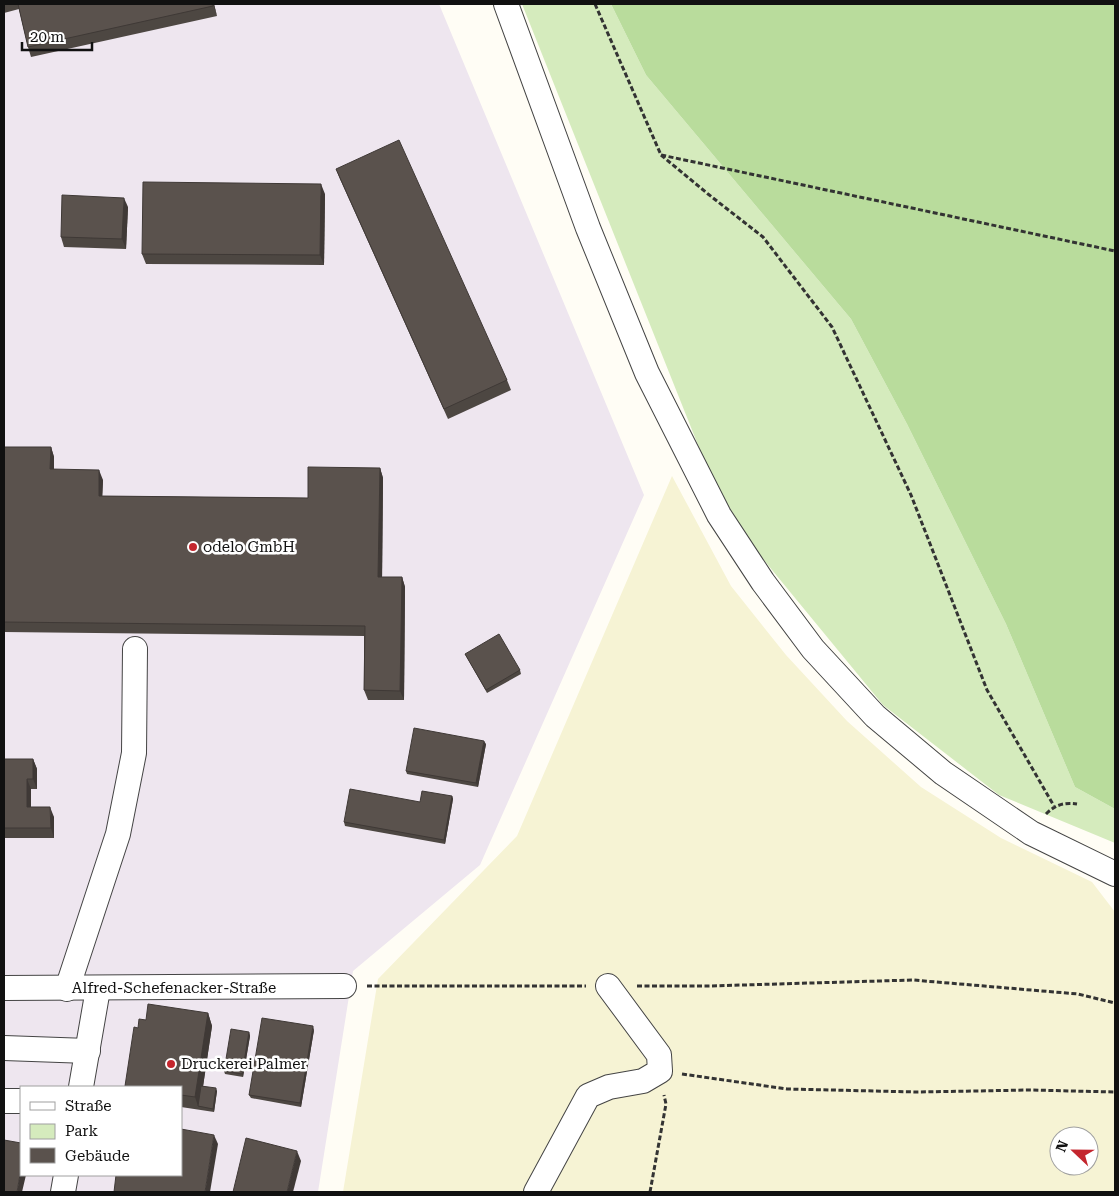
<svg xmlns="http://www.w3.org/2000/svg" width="1119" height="1196" viewBox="0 0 1119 1196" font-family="'Roboto Serif',serif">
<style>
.industrial{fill:#eee6ef;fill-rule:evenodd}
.farmland{fill:#f6f3d4;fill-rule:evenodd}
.green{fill:#d5ebbd}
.forest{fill:#b9dc9c}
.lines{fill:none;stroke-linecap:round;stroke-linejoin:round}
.minor-casing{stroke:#444;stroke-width:26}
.path{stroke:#333;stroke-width:3;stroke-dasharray:5 2.5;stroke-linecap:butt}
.minor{stroke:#fff;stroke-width:24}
.wall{fill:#4d4742}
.shaded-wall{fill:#3f3936}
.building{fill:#5a524d;stroke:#3f3936}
.poi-dot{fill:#c4262e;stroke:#fff;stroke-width:2}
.labels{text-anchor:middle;stroke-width:5;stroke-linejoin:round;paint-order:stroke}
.poi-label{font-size:15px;fill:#111;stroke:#fff;text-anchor:start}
.street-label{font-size:15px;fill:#111;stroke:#fff}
</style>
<rect width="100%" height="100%" fill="#fffdf5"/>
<!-- industrial -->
<path class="industrial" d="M4 4H439L644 495 480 865 353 971 318 1192H4ZM21 1087H181V1175H21Z"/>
<!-- farmland -->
<path class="farmland" d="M672 476 731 586 786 655 847 721 921 787 1001 838 1092 882 1115 912V1192H343L378 979 517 836ZM1059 1136H1089V1166H1059Z"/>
<!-- green -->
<path class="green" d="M522 4H611L646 75 851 319 907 424 1006 624 1075 787 1115 809V843L999 795 883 705 758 553 712 480Z"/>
<!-- forest -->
<path class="forest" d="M611 4H1115V809L1075 787 1006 624 907 424 851 319 646 75Z"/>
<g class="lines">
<defs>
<g id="minor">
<path d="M506 4 588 228 647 373 719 515 763 582 813 649 875 716 943 773 1031 833 1115 874"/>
<path d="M4 988 344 986"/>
<path d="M67 989 118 834 134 753 135 649"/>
<path d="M4 1048 88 1051"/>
<path d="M81 1087 98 989"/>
<path d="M4 1101H21"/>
<path d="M63 1192 66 1175"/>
<path d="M536 1192 588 1096 609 1087 643 1081 660 1071 659 1055 608 986"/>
</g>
</defs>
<!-- minor casing -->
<use href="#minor" class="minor-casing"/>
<!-- path -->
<g class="path">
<path d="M595 4 661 155 1115 251"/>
<path d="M661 155 708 194 763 237 832 327 911 495 987 690 1054 806"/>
<path d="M1046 814C1055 805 1064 802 1077 804"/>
<path d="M367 986H586"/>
<path d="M637 986H709L913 980 1078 994 1115 1003"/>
<path d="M682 1074 787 1089 918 1092 1030 1090 1115 1092"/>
<path d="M650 1192 666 1104 664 1095"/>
</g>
<!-- minor -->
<use href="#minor" class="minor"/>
</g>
<!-- wall -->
<g class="wall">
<path d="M4 4H214L217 16 31 57 28 47 19 9 4 13Z"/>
<path d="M336 169 507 380 511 390 448 419 340 179Z"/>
<path d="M325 194 324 265 146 264 142 254Z"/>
<path d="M128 207 126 249 64 247 61 237Z"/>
<path d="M4 447H51L54 457V469L103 480 102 496 308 498 380 468 383 478 382 577H402L405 587 404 700H368L364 690V636L4 632Z"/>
<path d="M465 654 520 670 521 674 487 693Z"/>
<path d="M486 744 478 787 407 774 406 771Z"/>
<path d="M4 759H33L37 769V789H31V807L54 817V838H4Z"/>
<path d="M452 796 453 799 445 844 345 826 344 822 420 802Z"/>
<path d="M208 1013 212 1026 203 1086 217 1091 214 1112 181 1107V1087H125L138 1028 146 1020Z"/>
<path d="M314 1030 301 1107 251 1098 249 1095Z"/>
<path d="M249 1032 250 1036 243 1077 225 1074 224 1071Z"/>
</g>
<!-- shaded-wall -->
<g class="shaded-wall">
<path d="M213 4H214L217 16Z"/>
<path d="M321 184 325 194 324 265 320 255Z"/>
<path d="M124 198 128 207 126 249 122 239Z"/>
<path d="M51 447 54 457V479L50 469Z"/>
<path d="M380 468 383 478 382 587 378 577Z"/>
<path d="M99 470 103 480 102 506 99 496Z"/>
<path d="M402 577 405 587 404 700 400 691Z"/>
<path d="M484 741 486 744 478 787 476 783Z"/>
<path d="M33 759 37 769V789L33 779Z"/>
<path d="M27 779 31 789V817L27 807Z"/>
<path d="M452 796 453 799 445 844 444 840Z"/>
<path d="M50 807 54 817V838L51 828Z"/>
<path d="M208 1013 212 1026 200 1107 198 1106 195 1097Z"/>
<path d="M313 1026 314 1030 301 1107 300 1103Z"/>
<path d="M249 1032 250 1036 243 1077 242 1074Z"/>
<path d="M216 1088 217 1091 214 1112 213 1109Z"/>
<path d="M214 1135 218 1144 210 1192H205Z"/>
<path d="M297 1151 301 1161 293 1192H287Z"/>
<path d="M21 1169V1175H26L22 1192H17Z"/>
</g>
<!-- building -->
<g class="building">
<path d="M18 4H213V6L28 47Z"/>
<path d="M399 140 507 380 444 409 336 169Z"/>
<path d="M143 182 321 184 320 255 142 254Z"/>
<path d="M62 195 124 198 122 239 61 237Z"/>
<path d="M4 447H51L50 469 99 470V496L308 498V467L380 468 378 577H402L400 691 364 690 365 626 4 622Z"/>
<path d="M499 634 520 670 486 690 465 654Z"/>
<path d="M414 728 484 741 476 783 406 771Z"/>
<path d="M4 759H33V779H27V807H50L51 828H4Z"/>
<path d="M350 789 420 802 422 791 452 796 444 840 344 822Z"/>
<path d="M148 1004 208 1013 195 1097 181 1095V1087H131L125 1086 134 1027 138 1028 139 1019 146 1020Z"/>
<path d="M262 1018 313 1026 300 1103 249 1095Z"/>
<path d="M231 1029 249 1032 242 1074 224 1071Z"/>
<path d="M201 1086 216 1088 213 1109 198 1106Z"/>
<path d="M181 1129 214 1135 205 1192H114L116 1175H181Z"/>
<path d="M246 1138 297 1151 287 1192H233Z"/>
<path d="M4 1140 21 1143V1169L17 1192H4Z"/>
</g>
<!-- markers -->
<g class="poi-dot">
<circle cx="193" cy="547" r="5"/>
<circle cx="171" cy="1064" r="5"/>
</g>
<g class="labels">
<!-- poi labels -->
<g class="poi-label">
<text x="203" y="552">odelo GmbH</text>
<text x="181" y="1069">Druckerei Palmer</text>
</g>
<!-- street labels -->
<g class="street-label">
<text x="174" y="993">Alfred-Schefenacker-Straße</text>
</g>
</g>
<!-- border -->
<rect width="1119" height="1196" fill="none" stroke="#111111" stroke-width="10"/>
<!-- legend -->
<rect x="20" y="1086" width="162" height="90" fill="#ffffff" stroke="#a0a0a0"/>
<rect x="30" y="1102" width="25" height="8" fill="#ffffff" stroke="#a0a0a0"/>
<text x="65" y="1111" font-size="15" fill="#111111">Straße</text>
<rect x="30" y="1124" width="25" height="15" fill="#d5ebbd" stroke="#a0a0a0"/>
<text x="65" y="1136" font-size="15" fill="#111111">Park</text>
<rect x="30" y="1148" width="25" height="15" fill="#5a524d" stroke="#a0a0a0"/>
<text x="65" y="1161" font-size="15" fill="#111111">Gebäude</text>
<!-- north arrow -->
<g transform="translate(1074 1151) rotate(292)"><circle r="24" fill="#ffffff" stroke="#a0a0a0"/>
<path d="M0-4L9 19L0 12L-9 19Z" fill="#c4262e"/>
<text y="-8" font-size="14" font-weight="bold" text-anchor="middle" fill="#111111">N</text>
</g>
<!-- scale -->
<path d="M22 42v8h70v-8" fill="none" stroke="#111111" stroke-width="2.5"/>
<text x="30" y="42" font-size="15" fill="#111111" stroke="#ffffff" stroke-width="4" paint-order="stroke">20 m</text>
</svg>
